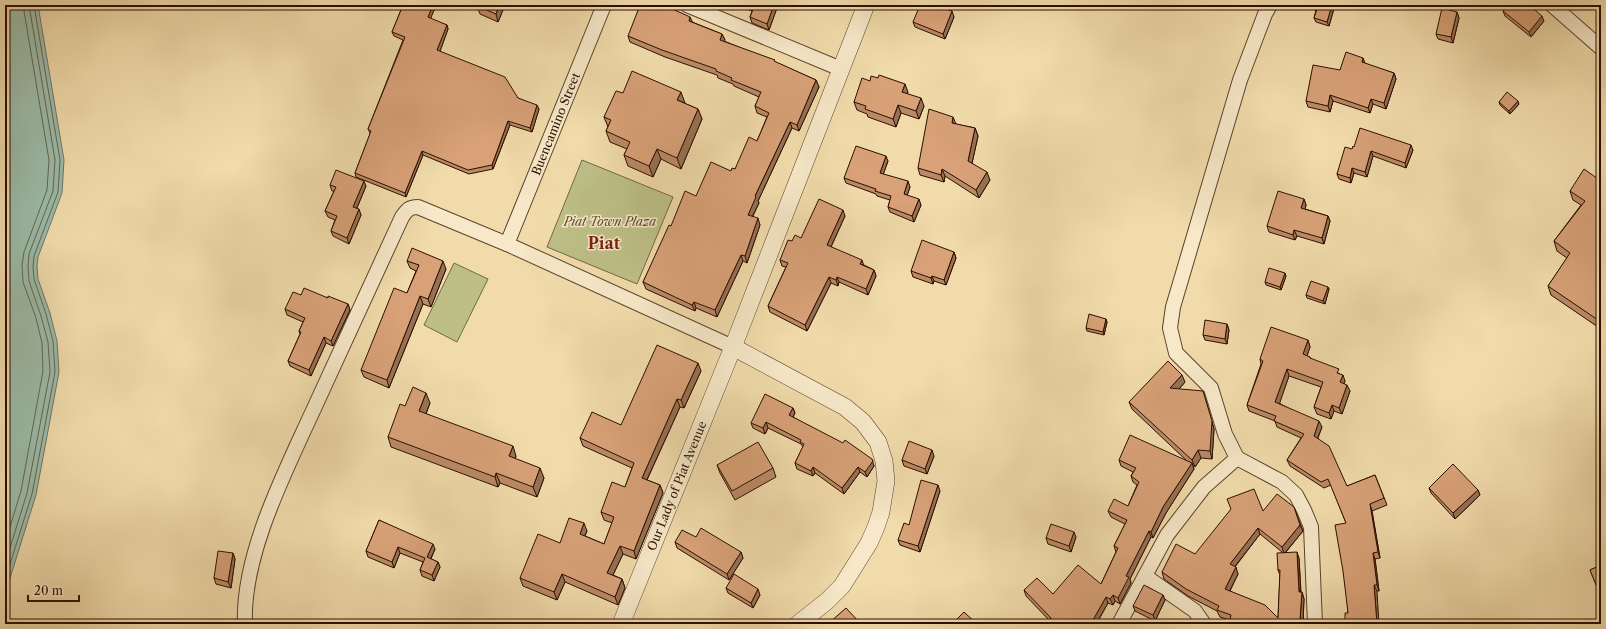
<svg xmlns="http://www.w3.org/2000/svg" width="1606" height="629" viewBox="0 0 1606 629" font-family="'Libre Caslon Text',serif">
<style>
.park{fill:#bdbf87;stroke:#746644}
.water{fill:#9bbba8;stroke:#6f7665}
.lines{fill:none;stroke-linecap:round;stroke-linejoin:round}
.shore{stroke:#646454;stroke-width:1}
.minor-casing{stroke:#5d412b;stroke-width:16}
.tertiary-casing{stroke:#5d412b;stroke-width:18}
.minor{stroke:#f6e8c8;stroke-width:14}
.tertiary{stroke:#f6e8c8;stroke-width:17}
.wall{fill:#ba8a67;stroke:#2c0e00;fill-rule:evenodd}
.shaded-wall{fill:#977154;stroke:#2c0e00}
.building{fill:#d8a178;stroke:#2c0e00}
.labels{text-anchor:middle;stroke-width:3;stroke-linejoin:round;paint-order:stroke}
.street-label{font-size:12px;fill:#2c0e00;stroke:#f6e8c8}
.park-label{font-size:12px;font-style:italic;fill:#5f4c2f;stroke:#f6e8c8}
.district-label{font-size:16px;font-weight:bold;fill:#7a1f14;stroke:#f6e8c8}
</style>
<rect width="100%" height="100%" fill="#f1dbab"/>
<filter id="stains"><feTurbulence type="fractalNoise" baseFrequency=".005" numOctaves="4"/><feColorMatrix values="0 0 0 0 .2 0 0 0 0 .09 0 0 0 0 .02 0 0 0 .5 -.17"/></filter>
<radialGradient id="worn" r=".72"><stop offset=".6" stop-color="#630" stop-opacity="0"/><stop offset="1" stop-color="#630" stop-opacity=".3"/></radialGradient>
<!-- park -->
<g class="park">
<path d="M582 160 673 197 637 284 547 247Z"/>
<path d="M454 263 488 279 457 342 424 325Z"/>
</g>
<!-- water -->
<path class="water" d="M5 5H38L64 160 62 193 38 257 37 266 38 279 50 313 57 341 59 372 36 495 5 594Z"/>
<g class="lines">
<!-- shore -->
<g class="shore">
<path d="M5 543 21 491 43 371 42 343 36 318 23 282 22 265 24 252 47 190 49 160 23 5"/>
<path d="M5 564 27 493 50 372 48 342 41 316 29 281 28 266 29 254 53 191 55 160 29 5"/>
<path d="M5 580 32 494 55 372 53 341 46 314 34 279 33 267 34 256 58 192 60 160 34 5"/>
</g>
<defs>
<g id="minor">
<path d="M687 5 841 69"/>
<path d="M1552 5 1601 48"/>
<path d="M507 244 604 5"/>
<path d="M1237 458 1282 482 1296 495 1304 510 1311 527 1315 624"/>
<path d="M1145 576 1195 611 1204 624"/>
<path d="M245 624C242 557 283 476 311 415 341 349 371 283 402 217 407 210 409 207 418 207L507 244 733 347"/>
<path d="M1119 624 1167 535 1204 487 1237 458 1225 434 1211 388 1176 353 1170 328 1173 307 1240 80 1265 14 1270 5"/>
</g>
<g id="tertiary">
<path d="M733 347 845 407 863 422 878 442 884 461 886 481 881 512 876 527 869 543 842 586 827 601 798 624"/>
<path d="M621 624 733 347 866 5"/>
</g>
</defs>
<!-- minor casing -->
<use href="#minor" class="minor-casing"/>
<!-- tertiary casing -->
<use href="#tertiary" class="tertiary-casing"/>
<!-- minor -->
<use href="#minor" class="minor"/>
<!-- tertiary -->
<use href="#tertiary" class="tertiary"/>
</g>
<!-- wall -->
<g class="wall">
<path d="M403 5H433L435 8 430 19 447 25 448 29 440 51 518 98 539 109 532 132 510 125 493 169 469 174 423 155 406 197 356 177 355 173 370 134V133L368 129 403 40 394 36 392 32Z"/>
<path d="M505 5 498 22 480 14 477 6Z"/>
<path d="M568 5H578L577 9Z"/>
<path d="M739 5H778L769 30 752 23 750 17 752 11 739 6Z"/>
<path d="M1289 5H1335L1329 26 1316 22 1314 18 1316 10Z"/>
<path d="M941 7 954 17 945 39 915 27 913 22Z"/>
<path d="M1503 11 1544 21 1531 37 1505 16Z"/>
<path d="M1457 12 1459 18 1453 43 1438 39 1436 34Z"/>
<path d="M692 22 722 34 725 40 724 41 775 62 816 80 819 87 799 131 792 128 758 201 759 203 753 216 760 225 747 263 743 261 717 317 696 308 695 311 646 289 643 282 671 226 696 196 731 171 735 169 757 141 767 117 757 113 755 106 759 97 734 86 733 84 718 78 717 75 665 57 630 42 628 36Z"/>
<path d="M1365 64 1394 73 1396 79 1386 109 1373 104 1370 113 1333 101 1330 112 1308 107 1306 101 1340 70Z"/>
<path d="M870 81 908 92 907 94 924 106 919 119 901 113 896 127 868 117 867 114 857 110 854 102Z"/>
<path d="M623 93 684 103 698 109 702 119 681 169 661 159 653 177 628 166 624 155 627 149 610 142 606 131 608 127 604 117Z"/>
<path d="M1499 102 1519 104 1510 114 1500 105Z"/>
<path d="M955 124 975 128 978 136 972 163 990 180 979 198 945 176 944 182 920 175 918 168Z"/>
<path d="M1352 149 1413 150 1406 168 1373 156 1367 177 1354 173 1351 183 1339 179 1337 174Z"/>
<path d="M888 161 883 174 910 187 907 195 921 205 914 222 890 212 888 207 890 200 877 196 876 194 846 183 844 178Z"/>
<path d="M1601 181V329L1551 295 1548 286 1567 258 1557 251 1554 241 1581 205 1573 200 1570 191Z"/>
<path d="M330 185 366 186 357 208 361 215 349 244 333 236 331 231 335 220 328 217 325 211 334 191H332Z"/>
<path d="M1304 199 1306 205 1305 209 1328 216 1330 221 1324 244 1297 236 1295 240 1269 232 1267 226Z"/>
<path d="M845 216 831 247 864 265 874 270 876 276 868 295 839 282 838 286 831 283 807 331 770 312 768 306 786 267 782 266 780 260 792 241 801 238Z"/>
<path d="M954 252 956 258 946 285 934 281 933 284 913 277 911 271Z"/>
<path d="M407 261 446 269 431 307 423 304 389 388 364 377 361 370 407 293 416 271 410 268Z"/>
<path d="M1286 276 1281 290 1266 285 1265 282Z"/>
<path d="M1328 287 1329 289 1325 304 1307 298 1306 295Z"/>
<path d="M301 295 328 298 348 304 350 310 333 346 326 343 311 376 290 366 288 361 300 334 299 331 303 322 287 315 285 309Z"/>
<path d="M1106 319 1107 322 1104 335 1087 331 1086 328Z"/>
<path d="M1227 324 1229 330 1227 344 1205 340 1203 335Z"/>
<path d="M1308 340 1310 347 1307 356 1310 357 1311 359 1340 374 1345 381 1344 384 1350 391 1342 414 1334 411 1331 419 1317 414 1314 407 1321 387 1289 376 1279 403 1322 427 1318 438 1347 486 1375 475 1387 505 1372 511 1380 558 1375 559 1379 591H1377L1348 613 1346 523 1331 485 1324 488 1290 466 1287 460 1301 438 1277 427 1275 421 1249 411 1247 405 1261 364 1260 359Z"/>
<path d="M701 371 684 408 680 407 647 480 660 485 663 493 636 559 623 554 613 575 622 579 625 588 618 605 565 582 557 600 523 586 520 578 560 543 587 531 585 536 604 544 612 523 604 520 601 512 625 487 632 468 583 446 580 438 621 425Z"/>
<path d="M1185 382 1179 389 1205 398 1214 429 1212 459 1201 458 1195 467 1192 465 1194 469 1166 513 1153 538 1151 537 1130 579 1131 583 1120 604 1115 601 1113 605 1108 603 1097 623 1049 620 1026 596 1024 590 1053 594 1101 584 1116 552 1114 546 1125 524 1111 517 1108 511 1128 506 1137 485 1133 482 1131 476 1133 472 1121 466 1119 460 1188 462 1132 409 1129 402Z"/>
<path d="M430 403 426 414 516 456 515 459 544 478 537 497 500 483 498 487 391 447 388 437 405 406Z"/>
<path d="M793 408 795 413 793 417 874 465V466L867 477 860 472 844 494 815 473 813 476 797 469 795 463 803 447 801 444 768 428 765 434 753 428 751 423Z"/>
<path d="M934 456 927 474 904 466 902 460Z"/>
<path d="M717 465 773 468 776 477 735 500 720 473Z"/>
<path d="M1429 488 1478 490 1480 495 1455 519 1431 493Z"/>
<path d="M940 491 920 552 900 545 898 540Z"/>
<path d="M1294 507 1303 531 1286 552 1299 558 1301 592H1302L1304 599 1303 620H1229L1220 617 1217 611 1188 596 1164 579 1162 572 1195 554 1263 511ZM1260 534 1282 552 1278 570 1280 575 1278 618 1230 591 1238 574 1235 567Z"/>
<path d="M379 520 435 549 431 559 438 562 440 567 434 581 422 576 420 570 423 562 400 553 394 568 368 557 366 551Z"/>
<path d="M1076 537 1071 552 1048 544 1046 538Z"/>
<path d="M675 542 741 552 743 558 729 580 677 548Z"/>
<path d="M233 553 235 559 231 588 216 584 214 578Z"/>
<path d="M1601 565V597L1590 570Z"/>
<path d="M726 588 760 595 753 608 728 593Z"/>
<path d="M1163 595 1165 600 1155 621 1135 611 1133 606Z"/>
</g>
<!-- shaded-wall -->
<g class="shaded-wall">
<path d="M433 5 435 8 429 22 428 17Z"/>
<path d="M499 5H505L498 22 496 14Z"/>
<path d="M774 5H778L769 30 767 24Z"/>
<path d="M1332 5H1335L1329 26 1327 22Z"/>
<path d="M952 11 954 17 945 39 943 34Z"/>
<path d="M1457 12 1459 18 1453 43 1451 37Z"/>
<path d="M1542 16 1544 21 1531 37 1529 32Z"/>
<path d="M690 17 693 23 689 21Z"/>
<path d="M447 25 448 29 439 54 437 50Z"/>
<path d="M722 34 725 40 723 46 720 40Z"/>
<path d="M1363 58 1365 63 1362 62Z"/>
<path d="M1394 73 1396 79 1386 109 1384 103Z"/>
<path d="M816 80 819 87 799 131 797 125Z"/>
<path d="M905 84 908 92 905 100 902 92Z"/>
<path d="M681 92 685 103 677 100Z"/>
<path d="M1330 95 1333 101 1330 112 1328 106Z"/>
<path d="M921 98 924 106 919 119 916 111Z"/>
<path d="M1371 99 1373 104 1370 113 1368 108Z"/>
<path d="M1518 101 1519 104 1510 114 1509 111Z"/>
<path d="M537 105 539 109 532 132 530 128Z"/>
<path d="M898 105 901 113 896 127 893 119Z"/>
<path d="M698 109 702 119 681 169 677 158Z"/>
<path d="M953 117 956 124 952 123Z"/>
<path d="M508 121 510 125 493 169 492 165Z"/>
<path d="M790 122 792 128 758 201 759 203 750 221 748 215 755 196Z"/>
<path d="M975 128 978 136 971 168 968 161Z"/>
<path d="M1411 145 1413 150 1406 168 1405 163Z"/>
<path d="M657 149 661 159 653 177 649 166Z"/>
<path d="M422 151 423 155 406 197 405 193Z"/>
<path d="M1371 151 1373 156 1367 177 1365 172Z"/>
<path d="M886 156 888 161 882 178 880 173Z"/>
<path d="M1352 168 1354 173 1351 183 1350 178Z"/>
<path d="M942 169 945 176 944 182 941 175Z"/>
<path d="M987 172 990 180 979 198 976 190Z"/>
<path d="M364 181 366 186 355 212 353 207Z"/>
<path d="M908 181 910 187 906 199 904 194Z"/>
<path d="M919 199 921 205 914 222 912 216Z"/>
<path d="M1304 199 1306 205 1304 214 1301 208Z"/>
<path d="M359 209 361 215 349 244 347 238Z"/>
<path d="M843 210 845 216 829 251 827 245Z"/>
<path d="M1328 216 1330 221 1324 244 1322 238Z"/>
<path d="M758 218 760 225 747 263 745 256Z"/>
<path d="M1294 230 1297 236 1295 240 1293 235Z"/>
<path d="M954 252 956 258 946 285 944 280Z"/>
<path d="M741 255 743 261 717 317 715 310Z"/>
<path d="M862 260 864 266 860 264Z"/>
<path d="M443 261 446 269 431 307 428 299Z"/>
<path d="M874 270 876 276 868 295 866 289Z"/>
<path d="M1285 273 1286 276 1281 290 1280 287Z"/>
<path d="M932 276 934 281 933 284 931 278Z"/>
<path d="M829 277 831 283 807 331 805 325Z"/>
<path d="M837 277 839 282 838 286 836 280Z"/>
<path d="M1328 287 1329 289 1325 304 1323 301Z"/>
<path d="M420 296 423 304 389 388 387 380Z"/>
<path d="M694 302 696 308 695 311 692 305Z"/>
<path d="M348 304 350 310 333 346 331 341Z"/>
<path d="M1106 319 1107 322 1104 335 1103 332Z"/>
<path d="M1227 324 1229 330 1227 344 1225 339Z"/>
<path d="M324 337 326 343 311 376 309 370Z"/>
<path d="M1308 340 1310 347 1305 361 1303 354Z"/>
<path d="M698 363 701 371 684 408 681 400Z"/>
<path d="M1287 369 1289 376 1278 408 1275 402Z"/>
<path d="M1182 375 1185 382 1173 396 1170 388Z"/>
<path d="M1343 375 1345 381 1342 388 1340 382Z"/>
<path d="M1347 385 1350 391 1342 414 1339 408Z"/>
<path d="M1203 391 1214 429 1212 459 1210 451Z"/>
<path d="M426 393 430 403 423 421 419 411Z"/>
<path d="M677 399 680 407 644 486 642 478Z"/>
<path d="M1332 405 1334 411 1331 419 1329 413Z"/>
<path d="M793 408 795 413 791 420 789 415Z"/>
<path d="M1319 421 1322 427 1316 442 1314 436Z"/>
<path d="M766 422 768 428 765 434 763 428Z"/>
<path d="M513 446 516 456 513 466 509 456Z"/>
<path d="M932 450 934 456 927 474 925 469Z"/>
<path d="M1198 450 1201 458 1195 467 1192 460Z"/>
<path d="M872 459 874 466 867 477 865 472Z"/>
<path d="M1192 463 1194 469 1166 513 1153 538 1151 532 1163 507Z"/>
<path d="M813 467 815 473 813 476 811 471Z"/>
<path d="M858 467 860 472 844 494 842 488Z"/>
<path d="M540 468 544 478 537 497 533 487Z"/>
<path d="M496 473 500 483 498 487 495 477Z"/>
<path d="M660 485 663 493 636 559 634 551Z"/>
<path d="M938 485 940 491 920 552 918 546Z"/>
<path d="M1478 490 1480 495 1455 519 1453 513Z"/>
<path d="M1370 504 1372 511 1380 558 1378 552Z"/>
<path d="M584 523 587 531 582 542 580 534Z"/>
<path d="M1300 525 1303 531 1284 554 1282 547Z"/>
<path d="M1258 528 1260 534 1232 570 1230 564Z"/>
<path d="M1149 531 1151 537 1130 579 1131 583 1120 604 1118 598 1126 576Z"/>
<path d="M1074 532 1076 537 1071 552 1069 546Z"/>
<path d="M433 544 435 549 429 562 427 557Z"/>
<path d="M620 546 623 554 610 581 607 573Z"/>
<path d="M398 547 400 553 394 568 392 562Z"/>
<path d="M741 552 743 558 729 580 727 574Z"/>
<path d="M1297 552 1299 558 1301 599 1299 592Z"/>
<path d="M233 553 235 559 231 588 228 582Z"/>
<path d="M1373 553 1375 559 1379 591 1377 585Z"/>
<path d="M438 562 440 567 434 581 432 575Z"/>
<path d="M1236 567 1238 574 1227 596 1225 589Z"/>
<path d="M562 574 565 582 557 600 554 592Z"/>
<path d="M622 579 625 588 618 605 615 597Z"/>
<path d="M1374 585 1377 591 1379 624H1377Z"/>
<path d="M758 589 760 595 753 608 751 603Z"/>
<path d="M1302 592 1304 599 1303 624 1300 620Z"/>
<path d="M1113 595 1115 601 1113 605 1110 599Z"/>
<path d="M1163 595 1165 600 1155 621 1153 615Z"/>
<path d="M1106 597 1108 603 1096 624 1093 620Z"/>
</g>
<!-- building -->
<g class="building">
<path d="M403 5H433L428 17 447 25 437 50 505 77 518 98 537 105 530 128 508 121 492 165 468 170 422 151 405 193 355 173 371 131 368 129 405 37 392 32Z"/>
<path d="M478 5H499L496 14 477 6Z"/>
<path d="M640 5H652L664 10 666 6 690 17 689 21 722 34 720 40 775 60 774 61 816 80 797 125 790 122 755 196 756 197 748 215 758 218 745 256 741 255 715 310 694 302 692 305 643 282 669 225 671 226 685 191 696 196 711 162 731 171 732 168 735 169 749 137 757 141 769 113 755 106 761 92 731 80 732 78 716 71V69L662 50 628 36Z"/>
<path d="M749 5H774L767 24 750 17 754 7Z"/>
<path d="M920 5H937V6L952 11 943 34 913 22Z"/>
<path d="M1310 5H1332L1327 22 1314 18 1318 6Z"/>
<path d="M1507 5H1529L1542 16 1529 32 1503 11Z"/>
<path d="M1442 8 1457 12 1451 37 1436 34Z"/>
<path d="M1346 52 1363 58 1362 62 1394 73 1384 103 1371 99 1368 108 1330 95 1328 106 1306 101 1313 65 1340 70Z"/>
<path d="M632 71 681 92 677 100 698 109 677 158 657 149 649 166 624 155 630 142 606 131 611 120 604 117 616 91 623 93Z"/>
<path d="M879 75 905 84 902 92 921 98 916 111 898 105 893 119 865 109 866 106 854 102 862 78 870 81 871 76 878 78Z"/>
<path d="M1507 92 1518 101 1509 111 1499 102Z"/>
<path d="M929 109 953 117 952 123 975 128 968 161 987 172 976 190 942 169 941 175 918 168Z"/>
<path d="M1360 128 1411 145 1405 163 1371 151 1365 172 1352 168 1350 178 1337 174 1345 147 1352 149 1353 146 1354 147Z"/>
<path d="M856 146 886 156 880 173 908 181 904 194 919 199 912 216 888 207 891 196 875 191 876 189 844 178Z"/>
<path d="M1584 169 1601 181V322L1548 286 1570 253 1554 241 1585 201 1570 191Z"/>
<path d="M336 170 364 181 353 207 359 209 347 238 331 231 337 216 325 211 336 187 330 185Z"/>
<path d="M1278 191 1304 199 1301 208 1328 216 1322 238 1294 230 1293 235 1267 226Z"/>
<path d="M819 199 843 210 827 245 862 260 860 264 874 270 866 289 837 277 836 280 829 277 805 325 768 306 788 263 780 260 788 240 792 241 795 235 801 238Z"/>
<path d="M922 240 954 252 944 280 932 276 931 278 911 271Z"/>
<path d="M412 248 443 261 428 299 420 296 387 380 361 370 394 288 407 293 419 265 407 261Z"/>
<path d="M1269 268 1285 273 1280 287 1265 282Z"/>
<path d="M1311 281 1328 287 1323 301 1306 295Z"/>
<path d="M304 288 328 298V296L348 304 331 341 324 337 309 370 288 361 301 332 299 331 305 318 285 309 293 292 301 295Z"/>
<path d="M1089 314 1106 319 1103 332 1086 328Z"/>
<path d="M1205 320 1227 324 1225 339 1203 335Z"/>
<path d="M1271 327 1308 340 1303 354 1310 357V358L1339 369 1337 373 1343 375 1340 382 1347 385 1339 408 1332 405 1329 413 1314 407 1323 382 1287 369 1275 402 1319 421 1314 436 1329 446 1347 486 1375 475 1384 498 1370 504 1378 552 1373 553 1377 585H1374L1377 624H1345V613H1348L1343 571 1335 525 1346 523 1328 479 1321 482 1287 460 1304 434 1274 421 1276 416 1247 405 1263 361 1260 359Z"/>
<path d="M657 345 698 363 681 400 677 399 642 478 660 485 634 551 620 546 607 573 622 579 615 597 562 574 554 592 520 578 538 534 560 543 569 518 584 523 580 534 604 544 614 517 601 512 612 482 625 487 634 463 580 438 592 412 621 425Z"/>
<path d="M1168 361 1182 375 1170 388 1203 391 1212 421 1210 451 1198 450 1192 460 1129 402Z"/>
<path d="M413 387 426 393 419 411 513 446 509 456 540 468 533 487 496 473 495 477 388 437 400 404 405 406Z"/>
<path d="M765 394 793 408 789 415 843 443 845 440 872 459 873 461 865 472 858 467 842 488 813 467 811 471 795 463 804 444 800 442 801 440 766 422 763 428 751 423Z"/>
<path d="M1130 435 1192 463 1163 507 1151 532 1149 531 1126 576 1129 577 1118 598 1113 595 1110 599 1106 597 1093 620 1099 624H1047L1051 618 1024 590 1037 578 1053 594 1078 565 1101 584 1118 548 1114 546 1127 520 1108 511 1114 499 1128 506 1139 482 1131 476 1136 468 1119 460Z"/>
<path d="M909 441 932 450 925 469 902 460Z"/>
<path d="M758 442 773 468 732 491 717 465Z"/>
<path d="M1453 464 1478 490 1453 513 1429 488Z"/>
<path d="M921 480 938 485 918 546 898 540 904 523 909 525Z"/>
<path d="M1254 489 1263 511 1277 494 1294 507 1300 525 1282 547 1258 528 1230 564 1236 567 1225 589 1265 605 1278 618 1280 570H1278L1277 553 1297 552 1299 592H1302L1300 620 1305 621 1308 624H1229L1231 615 1217 610 1219 606 1186 589 1162 572 1176 544 1195 554 1231 509 1227 499Z"/>
<path d="M379 520 433 544 427 557 438 562 432 575 420 570 425 558 398 547 392 562 366 551Z"/>
<path d="M1051 524 1074 532 1069 546 1046 538Z"/>
<path d="M701 528 741 552 727 574 675 542 682 530 696 537Z"/>
<path d="M218 551 233 553 228 582 214 578Z"/>
<path d="M1601 565V591L1599 592 1590 570Z"/>
<path d="M734 574 758 589 751 603 726 588Z"/>
<path d="M1144 585 1163 595 1153 615 1133 606Z"/>
<path d="M846 608 861 624H830L829 623Z"/>
<path d="M964 612 977 624H952Z"/>
</g>
<g class="labels">
<!-- street labels -->
<g class="street-label">
<text transform="translate(556 124) rotate(-68)" y="4">Buencamino Street</text>
<text transform="translate(677 486) rotate(-68)" y="4">Our Lady of Piat Avenue</text>
</g>
<!-- park labels -->
<g class="park-label">
<text x="610" y="226">Piat Town Plaza</text>
</g>
<!-- district labels -->
<g class="district-label">
<text x="604" y="249">Piat</text>
</g>
</g>
<!-- margin -->
<rect width="1606" height="629" fill="none" stroke="#f1dbab" stroke-width="20"/>
<rect x="6" y="6" width="1594" height="617" fill="none" stroke="#2c0e00" stroke-width="2"/>
<rect x="10" y="10" width="1586" height="609" fill="none" stroke="#2c0e00"/>
<!-- scale -->
<path d="M28 595v6h51v-6" fill="none" stroke="#2c0e00" stroke-width="2"/>
<text x="34" y="595" font-size="12" fill="#2c0e00" stroke="#f6e8c8" stroke-width="3" paint-order="stroke">20 m</text>
<rect width="100%" height="100%" filter="url(#stains)"/>
<rect width="100%" height="100%" fill="url(#worn)"/>
</svg>
